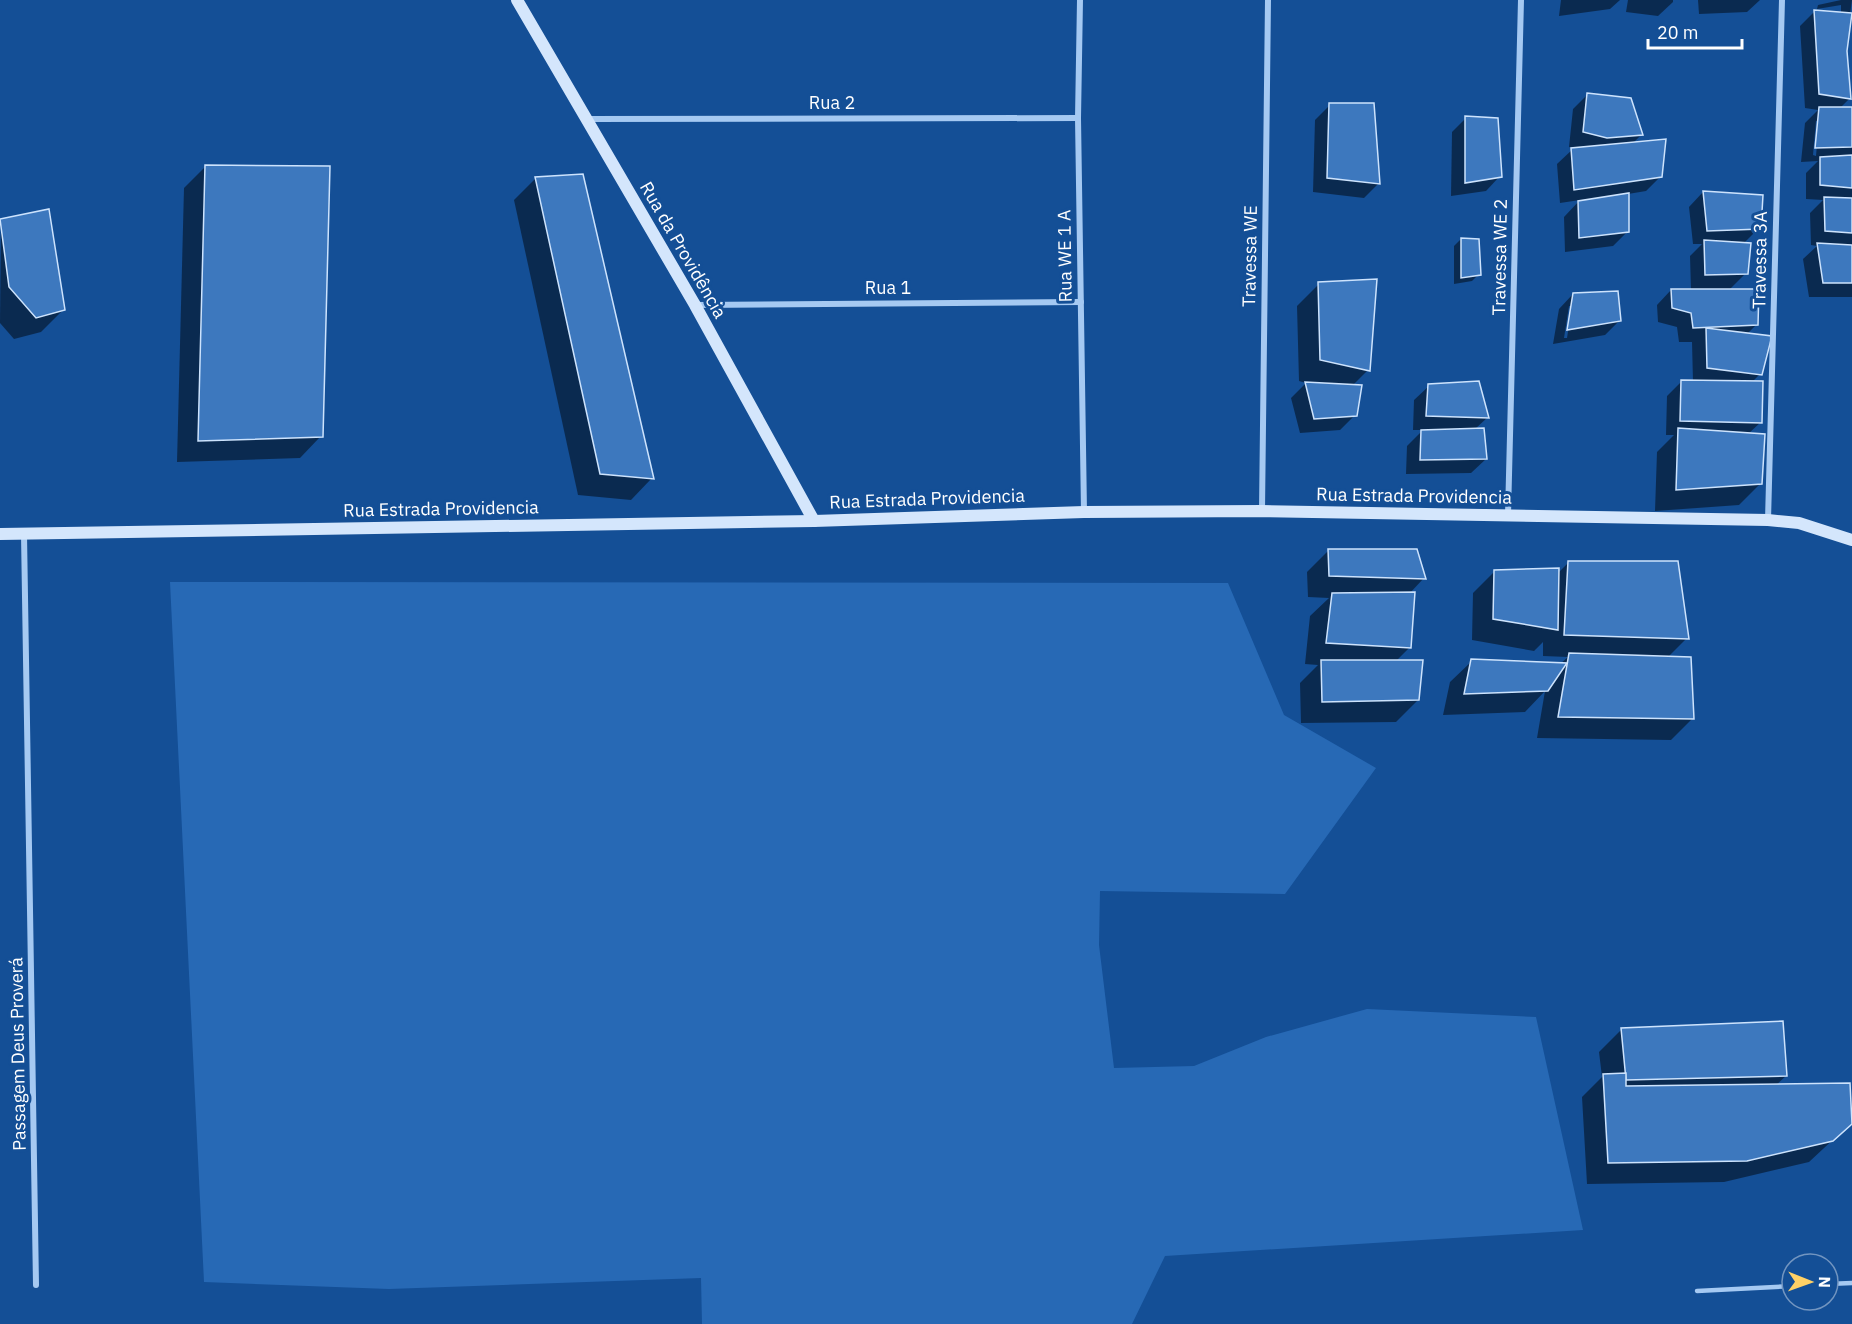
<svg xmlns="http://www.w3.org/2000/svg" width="1852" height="1324" viewBox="0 0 1852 1324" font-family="'IBM Plex Sans',sans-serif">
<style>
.green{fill:#2769b5}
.shadow{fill:#0007;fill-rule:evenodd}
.building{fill:#3d78be;stroke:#cde3fd;stroke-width:1.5}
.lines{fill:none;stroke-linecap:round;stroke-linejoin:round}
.lane{stroke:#a5c9f2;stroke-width:4.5}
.street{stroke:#a5c9f2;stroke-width:6}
.secondary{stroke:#d4e6fc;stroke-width:12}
.labels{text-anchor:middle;stroke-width:6;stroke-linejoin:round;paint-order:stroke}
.street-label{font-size:18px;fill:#fff;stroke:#144f96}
</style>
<rect width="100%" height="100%" fill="#144f96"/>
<!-- green -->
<path class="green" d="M170 582 1228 583 1284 715 1376 768 1285 894 1100 891 1099 945 1114 1068 1194 1066 1266 1037 1367 1009 1536 1017 1583 1230 1165 1256 1132 1324H702L701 1278 389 1289 204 1282Z"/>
<!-- shadow -->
<g class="shadow">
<path d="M1561 0H1620L1610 9 1559 16Z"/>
<path d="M1628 0H1673V2L1658 16 1626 12Z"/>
<path d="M1698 0H1760L1747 12 1699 14Z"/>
<path d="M1841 0H1852L1845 51 1850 98 1840 108H1852V297H1809L1803 259 1817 246 1811 245 1810 213 1823 200 1806 199V173L1818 161 1801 162 1805 123 1818 110 1805 108 1800 26 1815 11 1841 13V5L1817 9 1818 5ZM1816 121H1819L1816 156 1813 155Z"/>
<path d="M1588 94 1641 135 1632 144 1661 176 1646 191 1628 194V231L1613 246 1565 252 1564 217 1580 200 1560 203 1557 164 1574 148 1569 147 1573 109Z"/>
<path d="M1330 105 1379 183 1364 198 1313 192 1315 120Z"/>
<path d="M1466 118 1500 176 1486 191 1451 196 1452 132Z"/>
<path d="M206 166 321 436 300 458 177 462 184 188Z"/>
<path d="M535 179 652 478 631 500 578 495 514 200Z"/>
<path d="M1703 192 1759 228 1743 244 1746 273 1729 290 1757 324 1747 334 1760 374 1751 383 1761 422 1748 434 1761 483 1739 505 1655 511 1657 452 1674 435H1666L1667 396 1682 381 1693 382 1692 342H1679L1677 327 1658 322 1657 305 1671 290H1691L1690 256 1702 244H1693L1689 207Z"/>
<path d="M1 220 63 310 41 332 14 339 0 323Z"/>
<path d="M1461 239 1479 274 1472 281 1454 284V246Z"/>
<path d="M1319 284 1368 370 1352 386 1355 415 1340 430 1300 433 1291 398 1306 383 1299 381 1297 306Z"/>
<path d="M1573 294 1619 321 1605 335 1553 344 1559 309ZM1569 306H1572L1567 338H1564Z"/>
<path d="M1429 386 1488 417 1475 429 1486 459 1471 473 1406 474 1407 446 1423 430H1413L1414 400Z"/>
<path d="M1328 551 1424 578 1409 594 1410 647 1395 662 1418 700 1396 722 1301 723 1300 683 1318 665 1305 664 1310 616 1329 598 1308 597 1307 572Z"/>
<path d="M1568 563 1687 638 1668 657 1693 718 1671 740 1537 738 1545 691 1525 712 1443 715 1450 682 1472 661 1560 664 1568 657 1543 656V642L1534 651 1472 640 1473 593 1495 571 1557 574Z"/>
<path d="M1621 1030 1786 1076 1776 1085H1849L1852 1122 1809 1162 1724 1182 1587 1184 1582 1097 1602 1077 1599 1052Z"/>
</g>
<!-- building -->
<g class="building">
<path d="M1814 10 1852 13 1847 51 1851 99 1819 94Z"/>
<path d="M1587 93 1631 98 1643 135 1607 138 1583 132Z"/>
<path d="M1329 103H1374L1380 184 1327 178Z"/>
<path d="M1819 107H1852V147L1815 148Z"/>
<path d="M1465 116 1498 118 1502 177 1465 183Z"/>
<path d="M1666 139 1662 177 1574 190 1571 148Z"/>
<path d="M1852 155V188L1820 185V157Z"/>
<path d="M205 165 330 166 323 437 198 441Z"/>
<path d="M583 174 654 479 600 474 535 177Z"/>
<path d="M1703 191 1763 195 1761 229 1707 231Z"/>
<path d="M1629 193V232L1579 238 1578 201Z"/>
<path d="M1824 197 1852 198V233L1825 231Z"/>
<path d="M49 209 65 310 36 318 9 287 0 219Z"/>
<path d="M1461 238 1479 239 1481 275 1461 278Z"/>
<path d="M1704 240 1751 243 1748 274 1705 275Z"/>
<path d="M1817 243 1852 245V283H1823Z"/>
<path d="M1377 279 1370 371 1320 360 1318 282Z"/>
<path d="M1671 289H1759L1758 325 1693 328 1691 313 1672 308Z"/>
<path d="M1618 291 1621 321 1567 330 1573 293Z"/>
<path d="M1706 328 1772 336 1762 375 1707 368Z"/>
<path d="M1681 380 1763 381 1762 423 1680 421Z"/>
<path d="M1479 381 1489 418 1426 416 1428 384Z"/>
<path d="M1305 382 1362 385 1357 416 1314 419Z"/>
<path d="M1484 428 1487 459 1420 460 1421 430Z"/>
<path d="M1678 428 1765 434 1762 484 1676 490Z"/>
<path d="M1328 549H1417L1426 579 1329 576Z"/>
<path d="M1568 561H1678L1689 639 1564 635Z"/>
<path d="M1559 568 1558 630 1493 619 1494 570Z"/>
<path d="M1415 592 1411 648 1326 643 1332 593Z"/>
<path d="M1569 653 1691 657 1694 719 1558 717Z"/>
<path d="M1471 659 1567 663 1548 691 1464 694Z"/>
<path d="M1321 660H1423L1419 700 1322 702Z"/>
<path d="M1783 1021 1787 1076 1626 1080 1621 1028Z"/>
<path d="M1626 1073V1086L1850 1083 1852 1124 1833 1141 1747 1161 1608 1163 1603 1074Z"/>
</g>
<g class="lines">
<!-- lane -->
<g class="lane">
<path d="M1828 1284 1852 1283"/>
<path d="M1697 1291 1792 1286"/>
</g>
<!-- street -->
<g class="street">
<path d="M1080 0 1078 118 1084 512"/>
<path d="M586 119 1078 118"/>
<path d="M695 305 1081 302"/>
<path d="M1262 511 1268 0"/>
<path d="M1508 515 1521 0"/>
<path d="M1768 520 1782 0"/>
<path d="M24 534 36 1285"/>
</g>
<!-- secondary -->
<g class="secondary">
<path d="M517 0 695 305 814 521"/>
<path d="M0 534 814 521 1084 512 1262 511 1768 520 1799 523 1852 540"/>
</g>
</g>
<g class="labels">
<!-- street labels -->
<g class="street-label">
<text x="832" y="109">Rua 2</text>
<text transform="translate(683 250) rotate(60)" y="6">Rua da Providência</text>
<text transform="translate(1065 256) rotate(-91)" y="6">Rua WE 1 A</text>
<text transform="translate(1250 256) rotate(-89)" y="6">Travessa WE</text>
<text transform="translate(1500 257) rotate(-89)" y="6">Travessa WE 2</text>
<text transform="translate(1760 260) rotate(-89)" y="6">Travessa 3A</text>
<text x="888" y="294">Rua 1</text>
<text transform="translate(1414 496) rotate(1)" y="6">Rua Estrada Providencia</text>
<text transform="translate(927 499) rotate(-2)" y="6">Rua Estrada Providencia</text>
<text transform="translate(441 509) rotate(-1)" y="6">Rua Estrada Providencia</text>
<text transform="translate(18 1054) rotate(-91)" y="6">Passagem Deus Proverá</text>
</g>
</g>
<!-- north arrow -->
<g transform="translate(1810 1282) rotate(91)"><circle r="28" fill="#144f96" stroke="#7295c0" stroke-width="1.5"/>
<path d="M0-4.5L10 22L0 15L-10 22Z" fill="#ffd166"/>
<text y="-9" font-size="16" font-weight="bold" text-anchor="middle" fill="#ffffff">N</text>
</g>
<!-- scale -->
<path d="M1648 39v9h94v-9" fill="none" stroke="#ffffff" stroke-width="3"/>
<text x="1657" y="39" font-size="18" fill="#ffffff" stroke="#144f96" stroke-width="4.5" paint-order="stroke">20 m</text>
</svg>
